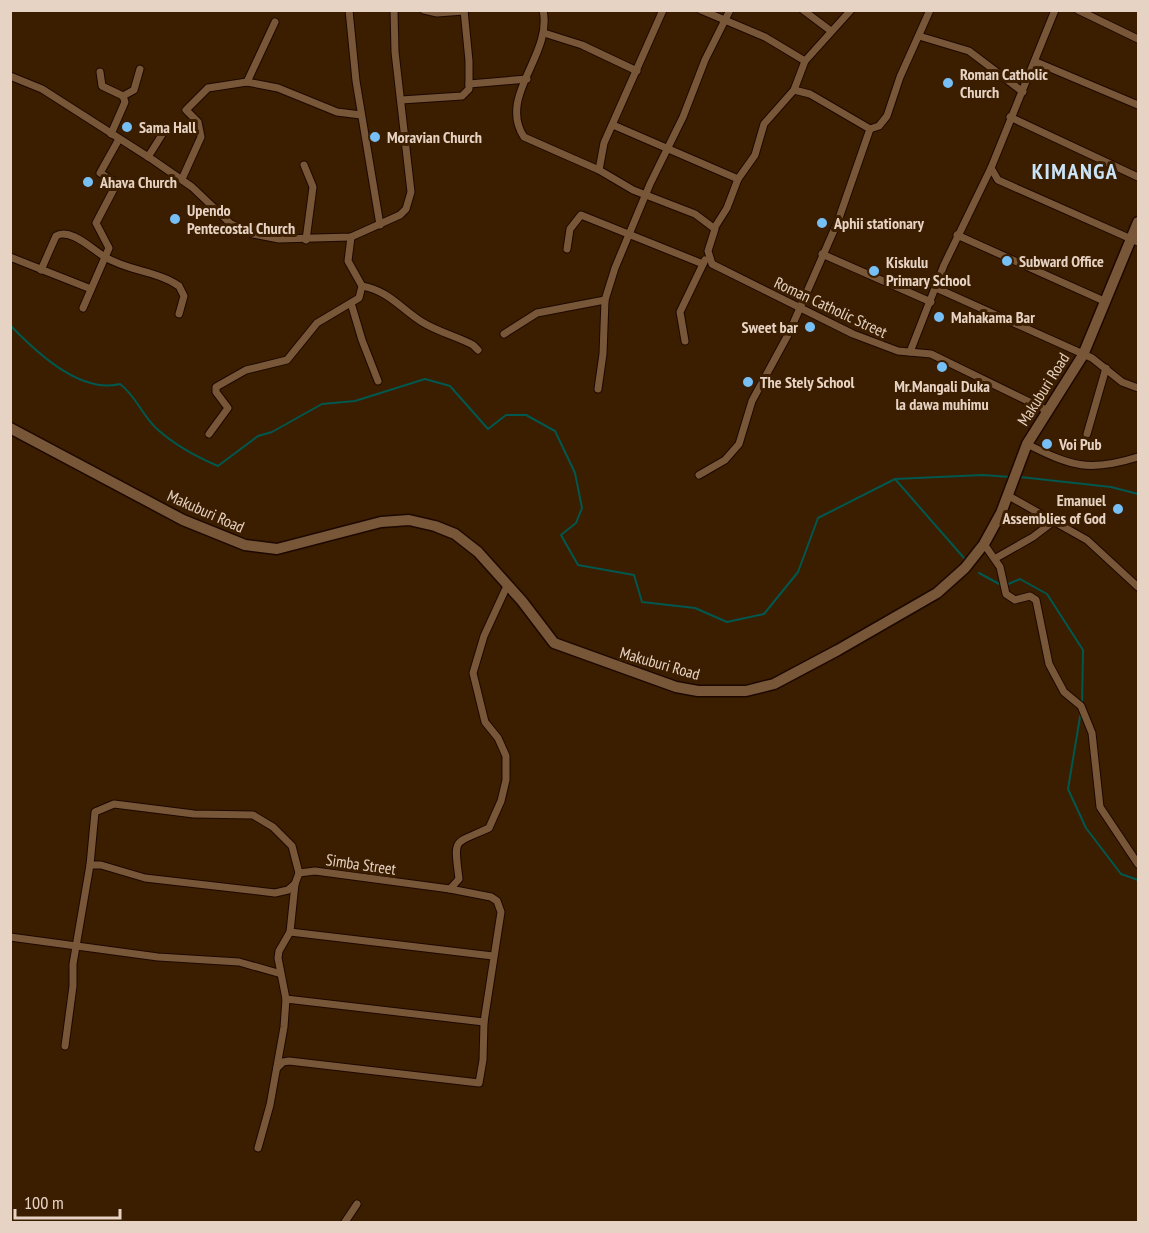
<svg xmlns="http://www.w3.org/2000/svg" width="1149" height="1233" viewBox="0 0 1149 1233" font-family="'PT Sans Narrow',sans-serif">
<style>
.lines{fill:none;stroke-linecap:round;stroke-linejoin:round}
.stream{stroke:#01584e;stroke-width:2}
.street-casing{stroke:#1d0800;stroke-width:9}
.secondary-casing{stroke:#1d0800;stroke-width:13}
.street{stroke:#785638;stroke-width:7}
.secondary{stroke:#785638;stroke-width:10}
.poi-dot{fill:#76c0f6;stroke:#3b1d00;stroke-width:2}
.labels{text-anchor:middle;stroke-width:6;stroke-linejoin:round;paint-order:stroke}
.poi-label{font-size:16px;font-weight:bold;fill:#e7d3c3;stroke:#3b1d00;text-anchor:start}
.street-label{font-size:16px;fill:#e7d3c3;stroke:#3b1d00}
.district-label{font-size:22px;font-weight:bold;letter-spacing:1.5px;fill:#cae4f9;stroke:#3b1d00}
</style>
<rect width="100%" height="100%" fill="#3b1d00"/>
<g class="lines">
<!-- stream -->
<g class="stream">
<path d="M10 325C36 352 80 394 120 384 136 396 142 415 156 428 173 444 197 457 218 466L258 436 272 432 322 404 355 401 425 379 450 386 488 429 506 415H526L555 431 575 473 582 508 576 523 561 535 578 565 634 575 642 602 695 608 727 622 764 614 798 572 818 518 895 479 983 475 1011 477"/>
<path d="M1020 477 1111 487 1138 494"/>
<path d="M895 479 964 558"/>
<path d="M979 573 1001 585"/>
<path d="M1006 585 1020 579 1047 594 1083 650 1082 705"/>
<path d="M1081 711 1068 789 1086 828 1121 874 1138 880"/>
</g>
<defs>
<g id="street">
<path d="M349 10 356 81 380 225"/>
<path d="M424 10 437 13 464 11"/>
<path d="M543 10C553 55 497 96 524 137L599 170 633 190 695 214 715 229 708 251 712 264 853 334 898 351 931 354 1046 410"/>
<path d="M701 10 765 37 805 61"/>
<path d="M803 10 831 31"/>
<path d="M1055 10 991 168 998 180 1138 242"/>
<path d="M1078 10 1138 39"/>
<path d="M544 33 582 45 637 71"/>
<path d="M919 36 969 51 1023 92"/>
<path d="M1036 62 1138 105"/>
<path d="M100 72 102 86 123 96 125 102 111 134"/>
<path d="M10 76 42 89 153 160 192 187 231 224 253 234 279 239 351 237 400 215 406 209 411 192 395 52 394 10"/>
<path d="M247 82 275 22"/>
<path d="M469 84 527 79"/>
<path d="M794 90 805 61 851 10"/>
<path d="M123 96 134 90 140 69"/>
<path d="M401 100 462 96 469 89V61L464 10"/>
<path d="M1010 117 1138 177"/>
<path d="M613 125 738 179"/>
<path d="M148 157 165 130"/>
<path d="M304 165 313 187 306 240"/>
<path d="M599 170 604 143 663 10"/>
<path d="M182 179 201 137 198 122 186 110 208 88 247 82 278 88 337 112 361 115"/>
<path d="M715 227 727 208 738 179 755 155 764 124 794 90 810 94 870 129 879 126 887 116 900 77 930 10"/>
<path d="M957 235 1104 301"/>
<path d="M567 249 570 229 581 215 703 264"/>
<path d="M822 254 931 302"/>
<path d="M10 257 91 289"/>
<path d="M41 270 56 236C70 227 93 250 105 257 128 271 157 271 179 286L184 296 179 314"/>
<path d="M362 286C389 291 400 308 422 322 438 332 456 336 473 345L478 350"/>
<path d="M936 288 1092 358 1122 382 1138 388"/>
<path d="M351 303 362 340 378 381"/>
<path d="M83 308 109 248 96 223 117 183 100 173 119 139"/>
<path d="M504 334 537 313 605 300"/>
<path d="M685 341 680 312 705 260"/>
<path d="M910 352 944 265 991 168"/>
<path d="M598 389 603 354 605 300 615 268 650 184 683 117 705 60 730 10"/>
<path d="M209 434 228 408 216 392V387L246 370 287 360 317 323 359 298 362 286 348 261 351 237"/>
<path d="M1087 434 1106 368"/>
<path d="M1027 444C1072 467 1090 472 1138 457"/>
<path d="M699 475 725 460 739 444 752 401 789 333 838 221 870 129"/>
<path d="M1007 495 1087 540 1138 587"/>
<path d="M984 544 1000 567 1006 594 1015 600 1030 596 1036 600 1049 664 1064 692 1081 706 1092 733 1100 807 1138 864"/>
<path d="M996 558 1033 537 1054 521"/>
<path d="M90 865 95 812 114 804 194 814 253 815 273 827 292 846 299 873"/>
<path d="M290 932 493 956"/>
<path d="M10 937 158 957 239 962 278 973"/>
<path d="M286 999 484 1022"/>
<path d="M65 1046 73 986V964L90 865H101L145 878 275 893 288 890 295 884"/>
<path d="M277 1068 283 1062 289 1061 479 1083 483 1060 484 1022 501 912 497 901 491 897 450 889"/>
<path d="M258 1148 270 1105 284 1027 286 999 278 958 279 951 290 932 295 884 299 873 315 871 450 889 459 879C454 837 452 845 489 828L501 801 506 780V756L498 738 485 722 473 673 484 636 507 586"/>
<path d="M345 1222 357 1204"/>
</g>
<path id="secondary" d="M10 428 183 520 245 545 277 549 381 522 409 520 435 526 455 534 478 552 522 601 554 643 676 687 698 691H746L774 684 838 650 937 593 965 568 984 544 1001 513 1027 444 1083 355 1138 222"/>
</defs>
<!-- street casing -->
<use href="#street" class="street-casing"/>
<!-- secondary casing -->
<use href="#secondary" class="secondary-casing"/>
<!-- street -->
<use href="#street" class="street"/>
<!-- secondary -->
<use href="#secondary" class="secondary"/>
</g>
<!-- markers -->
<g class="poi-dot">
<circle cx="948" cy="83" r="6"/>
<circle cx="127" cy="127" r="6"/>
<circle cx="375" cy="137" r="6"/>
<circle cx="88" cy="182" r="6"/>
<circle cx="175" cy="219" r="6"/>
<circle cx="822" cy="223" r="6"/>
<circle cx="1007" cy="261" r="6"/>
<circle cx="874" cy="271" r="6"/>
<circle cx="939" cy="317" r="6"/>
<circle cx="810" cy="327" r="6"/>
<circle cx="942" cy="367" r="6"/>
<circle cx="748" cy="382" r="6"/>
<circle cx="1047" cy="444" r="6"/>
<circle cx="1118" cy="509" r="6"/>
</g>
<g class="labels">
<!-- poi labels -->
<g class="poi-label">
<text x="960" y="80">Roman Catholic<tspan x="960" dy="18">Church</tspan></text>
<text x="139" y="133">Sama Hall</text>
<text x="387" y="143">Moravian Church</text>
<text x="100" y="188">Ahava Church</text>
<text x="187" y="216">Upendo<tspan x="187" dy="18">Pentecostal Church</tspan></text>
<text x="834" y="229">Aphii stationary</text>
<text x="1019" y="267">Subward Office</text>
<text x="886" y="268">Kiskulu<tspan x="886" dy="18">Primary School</tspan></text>
<text x="951" y="323">Mahakama Bar</text>
<text x="798" y="333" text-anchor="end">Sweet bar</text>
<text x="760" y="388">The Stely School</text>
<text x="942" y="392" text-anchor="middle">Mr.Mangali Duka<tspan x="942" dy="18">la dawa muhimu</tspan></text>
<text x="1059" y="450">Voi Pub</text>
<text x="1106" y="506" text-anchor="end">Emanuel<tspan x="1106" dy="18">Assemblies of God</tspan></text>
</g>
<!-- street labels -->
<g class="street-label">
<text transform="translate(831 307) rotate(25)" y="6">Roman Catholic Street</text>
<text transform="translate(1043 389) rotate(-58)" y="6">Makuburi Road</text>
<text transform="translate(206 511) rotate(24)" y="6">Makuburi Road</text>
<text transform="translate(660 663) rotate(16)" y="6">Makuburi Road</text>
<text transform="translate(361 864) rotate(8)" y="6">Simba Street</text>
</g>
<!-- district labels -->
<g class="district-label">
<text x="1075" y="179">KIMANGA</text>
</g>
</g>
<!-- border -->
<rect width="1149" height="1233" fill="none" stroke="#e7d3c3" stroke-width="24"/>
<!-- scale -->
<path d="M15 1209v9h105v-9" fill="none" stroke="#e7d3c3" stroke-width="3"/>
<text x="24" y="1209" font-size="18" fill="#e7d3c3" stroke="#3b1d00" stroke-width="4.5" paint-order="stroke">100 m</text>
</svg>
